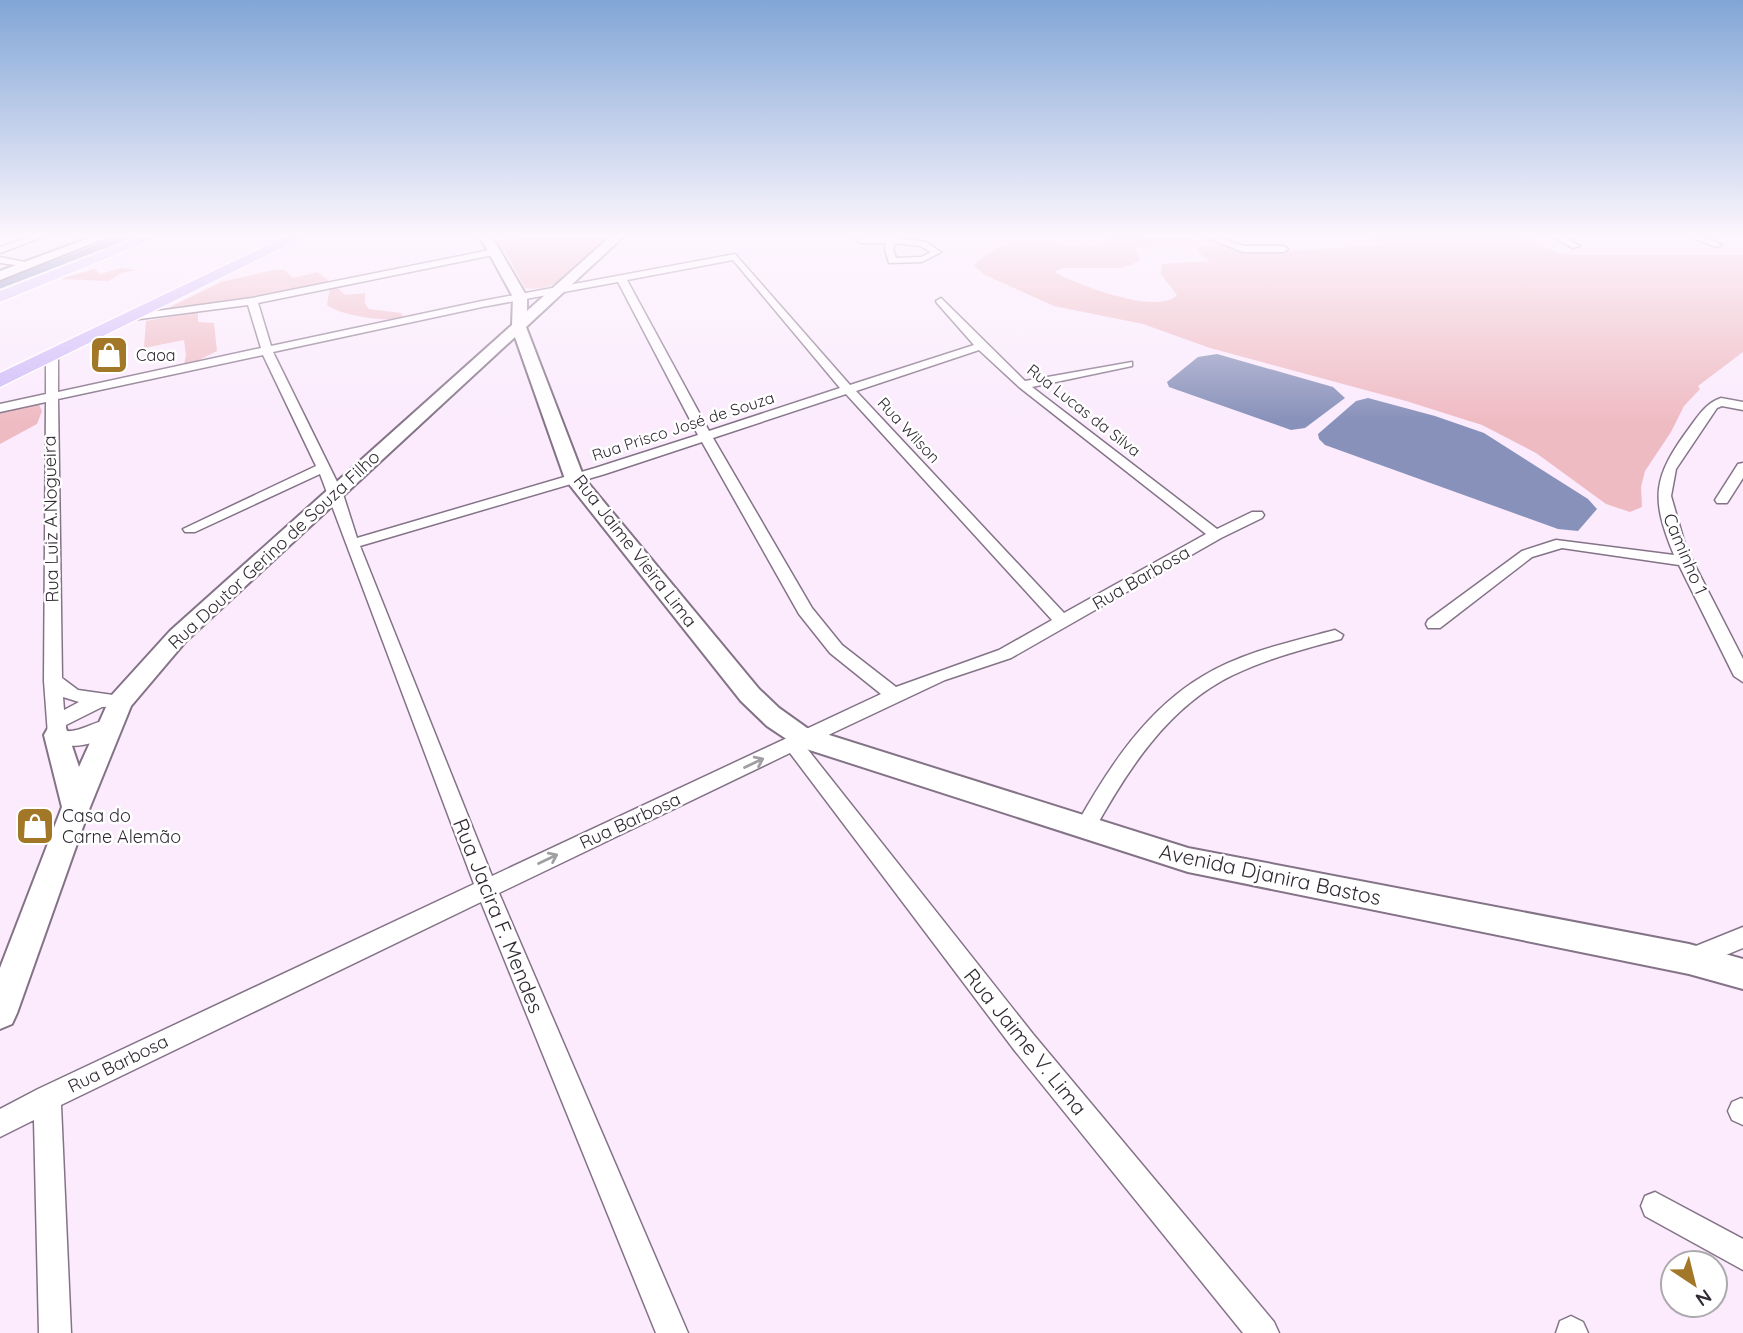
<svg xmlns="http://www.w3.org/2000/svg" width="1743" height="1333" viewBox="0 0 1743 1333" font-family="Quicksand,sans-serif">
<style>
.green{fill:#efbbc3}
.water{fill:#8891ba}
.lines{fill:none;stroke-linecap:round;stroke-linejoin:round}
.river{fill:#8891ba;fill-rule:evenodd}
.minor-casing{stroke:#847387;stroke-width:3}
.secondary-casing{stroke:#847387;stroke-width:4}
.primary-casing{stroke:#fff;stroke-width:4}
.trunk-casing{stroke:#fff;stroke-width:3}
.minor{fill:#fff;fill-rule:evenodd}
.secondary{fill:#fff;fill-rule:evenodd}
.primary{fill:#dbcdfa;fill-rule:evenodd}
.trunk{fill:#cfbcf8;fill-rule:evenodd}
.oneway{stroke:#a29fa3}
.labels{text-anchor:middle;stroke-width:5;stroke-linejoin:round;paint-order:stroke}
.far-poi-label{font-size:16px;fill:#312a33;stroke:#fff;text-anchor:start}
.far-street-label{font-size:16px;fill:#312a33;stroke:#fff}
.street-label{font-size:18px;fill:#312a33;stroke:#fff}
.poi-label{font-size:18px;fill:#312a33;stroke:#fff;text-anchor:start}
.near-street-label{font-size:21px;fill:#312a33;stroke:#fff}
</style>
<rect width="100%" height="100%" fill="#fbebfd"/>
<!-- green -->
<g class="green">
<path d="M1106 235 1198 240 1197 242 1135 248 1140 261 1122 268H1063L1054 272C1076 284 1157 316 1177 295L1161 274 1162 264 1210 261 1198 252 1197 248 1205 245 1279 251 1384 245 1368 235H1522L1556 252 1571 255H1743V352L1698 386 1700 389 1684 406 1671 432 1645 471 1641 487 1642 507 1630 512 1606 504 1536 453 1482 425 1406 401 1210 348 1143 324 1054 306 985 275 974 266C979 259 985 256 991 252 1034 224 1079 262 1109 240Z"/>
<path d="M571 238 610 240C587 261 558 294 525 288L506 253 495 240Z"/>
<path d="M122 268 136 270 121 273 109 281 58 279 95 269 100 274Z"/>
<path d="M273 270H284L293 278 318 272 330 282 234 300 166 309 221 282Z"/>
<path d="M356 282 359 283 338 288 345 295 365 293V304L369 309 401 313 404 318C385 322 342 316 327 305L330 287Z"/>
<path d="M198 312V322L214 323 217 351 193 363 184 364 186 355 184 340 144 348 146 321Z"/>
<path d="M39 404 42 411 37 424 0 444V410Z"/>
</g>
<!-- water -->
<g class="water">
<path d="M1217 354 1333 387 1345 398 1305 428 1291 430 1169 387 1167 382 1198 357Z"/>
<path d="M1368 398 1435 416 1484 433 1588 499 1597 509 1578 531 1558 529 1325 445 1319 439 1318 434 1356 401Z"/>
</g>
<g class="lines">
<!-- river -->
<path class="river" d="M122 235H141L0 292V281Z"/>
<defs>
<g id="minor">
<path d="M37 235H48L0 253V247Z"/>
<path d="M879 235 926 242 941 252 922 262 889 263 885 249 886 243H860L856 240 860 237H881ZM895 243 920 246 931 252 921 257 896 258 893 249Z"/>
<path d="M1200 235H1211L1244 246H1284L1288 249 1284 252H1243Z"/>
<path d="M1550 235H1560L1580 246 1573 248Z"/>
<path d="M1688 235H1699L1722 245 1715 247Z"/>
<path d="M495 249 499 252 498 254 258 303 271 346 482 301 735 254 850 385 974 345 937 303 936 301 941 298 1025 381 1132 362V366L1032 387 1217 529 1252 512H1262L1264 515 1262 518 1221 538 1011 658 945 680 805 746 1033 1034 1274 1322 1279 1333H1243L1015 1051 790 753 499 893 688 1333H656L481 902 61 1105 71 1333H39L34 1120 0 1137V1109L38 1089 474 884 320 474 195 532H185L183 529 316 466 263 355 58 399 62 678 78 690 120 696 126 698 129 702 126 706 102 707 66 725V731C84 733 99 716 116 721L118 726C108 743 60 756 48 735L44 681 46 402 0 412V404L46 394V356L52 353 58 356V392L261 348 248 305 132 320 128 319V315L252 298ZM733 260 840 388 709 431 627 280ZM618 282 698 435 595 468 357 538 343 494 273 352 482 307ZM979 350 1019 387 1206 534 1064 613 856 391ZM846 394 1052 620 999 650 896 687 842 645 812 608 713 438ZM702 442 799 614 830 653 881 694 492 876 360 546 605 474ZM63 697 79 702 64 710Z"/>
<path d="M0 257 35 264 30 267 0 263Z"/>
<path d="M1721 398 1743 402V410L1722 406 1717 408 1676 469 1671 496 1686 548 1743 659V682L1734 676 1679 565 1562 548 1532 557 1440 628H1428L1426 624 1428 620 1522 551 1556 540 1674 555C1650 497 1653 477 1690 427 1699 415 1706 403 1721 398Z"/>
<path d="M1743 463V478L1729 500 1727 503H1717L1715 500 1738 464Z"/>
<path d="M1335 630 1343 635 1341 639C1305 649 1268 658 1233 675 1167 707 1126 772 1092 834L1085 836 1078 834 1075 828 1078 822C1109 767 1147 709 1203 676 1243 652 1290 642 1335 630Z"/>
<path d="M1743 927V948L1689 970 1681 966 1677 959 1681 952Z"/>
<path d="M1741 1098 1743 1099V1125L1732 1120 1728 1111 1732 1102Z"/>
<path d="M1655 1192 1743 1239V1270L1645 1216 1641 1206 1645 1196Z"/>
<path d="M1571 1316 1583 1322 1588 1333H1556L1560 1321Z"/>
</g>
<g id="secondary">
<path d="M97 235H113L0 280V271Z"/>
<path d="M479 235H491L527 297V311L612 235H625L526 327 584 478 759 689 779 708 807 728 1188 848 1689 944 1743 959V989L1689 974 1188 872 797 746 767 726 741 701 565 479 515 337 186 641 131 706 90 807 17 1013 12 1024 0 1029V968L62 807 44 735 48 728 57 725 66 728 79 767 111 696 170 631 512 325 513 297Z"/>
</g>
<path id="primary" d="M145 235H163L0 302V291Z"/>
<path id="trunk" d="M289 235H307L0 387V373Z"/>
</defs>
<!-- minor casing -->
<use href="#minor" class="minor-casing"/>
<!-- secondary casing -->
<use href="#secondary" class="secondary-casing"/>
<!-- primary casing -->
<use href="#primary" class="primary-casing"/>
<!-- trunk casing -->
<use href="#trunk" class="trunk-casing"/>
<!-- minor -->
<use href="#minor" class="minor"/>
<!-- secondary -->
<use href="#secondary" class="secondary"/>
<!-- primary -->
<use href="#primary" class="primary"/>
<!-- trunk -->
<use href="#trunk" class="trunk"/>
</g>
<!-- one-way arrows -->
<defs><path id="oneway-shaft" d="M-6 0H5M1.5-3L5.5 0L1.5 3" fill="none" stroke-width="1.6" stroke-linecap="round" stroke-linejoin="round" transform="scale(1.75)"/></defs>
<g class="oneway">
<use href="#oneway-shaft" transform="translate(754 763) rotate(-25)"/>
<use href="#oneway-shaft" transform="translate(548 859) rotate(-25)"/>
</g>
<!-- sky -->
<linearGradient id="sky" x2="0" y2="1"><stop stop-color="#81a6d6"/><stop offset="0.56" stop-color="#fdf6fe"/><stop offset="1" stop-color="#fdf6fe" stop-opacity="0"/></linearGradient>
<rect width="1743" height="421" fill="url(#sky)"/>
<!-- icons -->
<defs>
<symbol id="shop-square" viewBox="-11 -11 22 22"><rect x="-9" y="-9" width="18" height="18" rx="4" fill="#a27828" stroke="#fff"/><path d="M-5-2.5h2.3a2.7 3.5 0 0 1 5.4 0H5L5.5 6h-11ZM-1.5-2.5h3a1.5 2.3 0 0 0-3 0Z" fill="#fff"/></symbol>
</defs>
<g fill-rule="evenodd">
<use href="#shop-square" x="87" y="333" width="44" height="44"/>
<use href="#shop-square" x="13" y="804" width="44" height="44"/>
</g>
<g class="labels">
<!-- far-poi labels -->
<g class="far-poi-label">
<text x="136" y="361">Caoa</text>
</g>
<!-- far-street labels -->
<g class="far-street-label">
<text transform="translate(1084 410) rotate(38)" y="6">Rua Lucas da Silva</text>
<text transform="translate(683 426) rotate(-18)" y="6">Rua Prisco José de Souza</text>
<text transform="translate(909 430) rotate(47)" y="6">Rua Wilson</text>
</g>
<!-- street labels -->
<g class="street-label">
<text transform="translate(51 519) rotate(-91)" y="6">Rua Luiz A.Nogueira</text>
<text transform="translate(274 550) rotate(-43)" y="6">Rua Doutor Gerino de Souza Filho</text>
<text transform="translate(635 551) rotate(52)" y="6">Rua Jaime Vieira Lima</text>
<text transform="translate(1685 554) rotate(67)" y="6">Caminho 1</text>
<text transform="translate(1141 578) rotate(-30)" y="6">Rua Barbosa</text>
<text transform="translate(630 821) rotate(-25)" y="6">Rua Barbosa</text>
<text transform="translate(118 1064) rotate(-26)" y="6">Rua Barbosa</text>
</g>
<!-- poi labels -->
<g class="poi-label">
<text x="62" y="822">Casa do<tspan x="62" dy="21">Carne Alemão</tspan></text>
</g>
<!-- near-street labels -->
<g class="near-street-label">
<text transform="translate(1270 875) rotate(12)" y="7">Avenida Djanira Bastos</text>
<text transform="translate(498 916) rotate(68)" y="7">Rua Jacira F. Mendes</text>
<text transform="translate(1025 1042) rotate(51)" y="7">Rua Jaime V. Lima</text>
</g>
</g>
<!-- north arrow -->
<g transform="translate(1694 1284) rotate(145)"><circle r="33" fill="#ffffff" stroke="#adaaad" stroke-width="2"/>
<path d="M0-5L12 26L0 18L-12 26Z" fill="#a27828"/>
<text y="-10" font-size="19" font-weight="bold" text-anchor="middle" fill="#312a33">N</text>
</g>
</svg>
